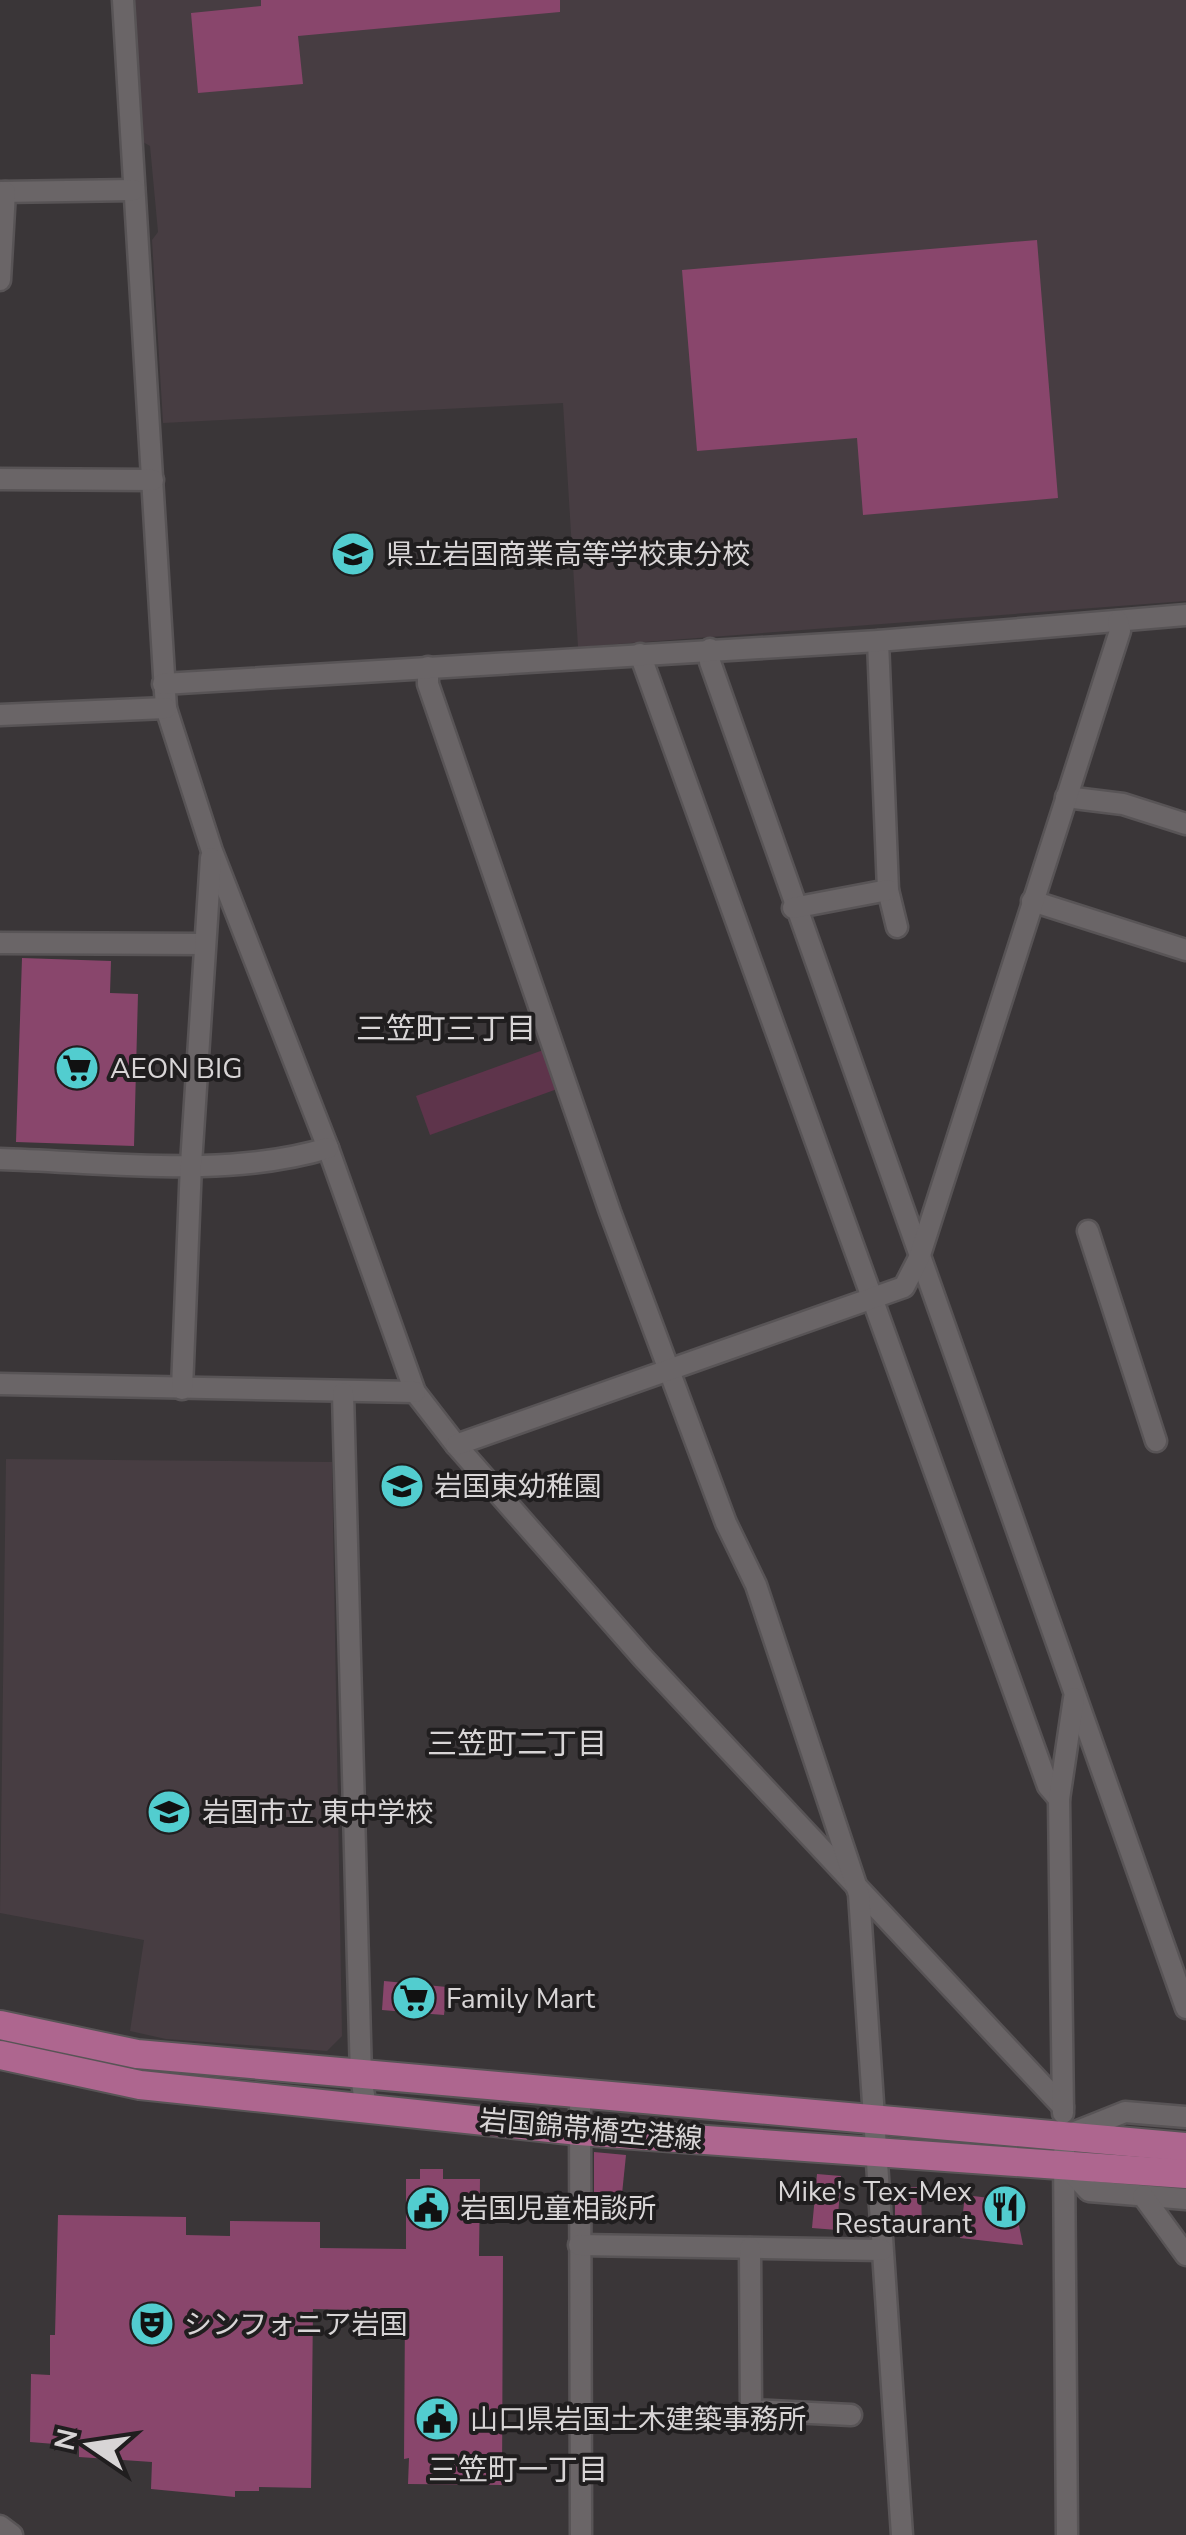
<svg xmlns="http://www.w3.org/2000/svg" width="1186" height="2535" viewBox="0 0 1186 2535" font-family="'Nunito Sans','Noto Sans JP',sans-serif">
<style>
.built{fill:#473d42}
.green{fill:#5e344b}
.building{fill:#89466c}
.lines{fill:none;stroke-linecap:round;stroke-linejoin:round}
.minor-casing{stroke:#585456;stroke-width:25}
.major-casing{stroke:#585456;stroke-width:32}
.minor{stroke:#6a6567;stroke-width:20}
.major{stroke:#ae668f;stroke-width:28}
.labels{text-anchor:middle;stroke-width:8;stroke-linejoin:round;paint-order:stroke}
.poi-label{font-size:28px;fill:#d8d5d6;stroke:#201e1f;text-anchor:start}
.street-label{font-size:28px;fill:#d8d5d6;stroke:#201e1f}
.neighbourhood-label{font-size:30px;fill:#d8d5d6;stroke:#201e1f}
</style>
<rect width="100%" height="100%" fill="#3a3638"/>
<!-- built -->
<g class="built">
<path d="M134 0H1186V601L578 647 563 403 163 423 152 240 158 232 150 146 143 142Z"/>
<path d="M6 1459 332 1462 342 2036 327 2051 166 2039 130 2031 144 1940 0 1913Z"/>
</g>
<!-- green -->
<path class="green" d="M546 1049 560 1088 430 1135 416 1096Z"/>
<!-- building -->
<g class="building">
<path d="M261 0H560V12L298 36 303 84 198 93 191 13 261 6Z"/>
<path d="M1037 240 1058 498 863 515 857 438 697 451 682 270Z"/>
<path d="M22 958 111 961 110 993 138 994 134 1146 16 1142Z"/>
<path d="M384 1981 447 1987 444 2015 382 2010Z"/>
<path d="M594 2152 626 2155 622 2194 594 2192Z"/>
<path d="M420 2169H443V2179H480L479 2256H503L502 2485 408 2484 409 2458 404 2459 405 2311 313 2309 311 2488 259 2487V2491H235V2497L151 2489 152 2462 79 2457V2446L30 2442 31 2374 50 2375V2335H55L58 2215 186 2217V2235L230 2236V2221L320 2222V2248L406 2249V2179H420Z"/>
<path d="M817 2174 841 2176 837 2230 812 2228Z"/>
<path d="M921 2187 922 2230H895V2188Z"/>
<path d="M965 2195 1014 2201 1023 2245 960 2238Z"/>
</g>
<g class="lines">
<defs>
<g id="minor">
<path d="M123 0 166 708 212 851 328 1148 415 1392 456 1445 643 1658 1063 2107"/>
<path d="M0 192 134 190"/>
<path d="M0 280 5 192"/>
<path d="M0 479 153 480"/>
<path d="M878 641 888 890 897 927"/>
<path d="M710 649V662L1186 2008"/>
<path d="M640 654 1048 1786 1059 1799"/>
<path d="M428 667V684L610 1212 726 1523 756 1585 859 1894 902 2535"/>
<path d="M163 684 878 641 1186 615"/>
<path d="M0 715 166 708"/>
<path d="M1066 797 1123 804 1186 824"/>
<path d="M1032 901 1186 950"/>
<path d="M793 908 888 890"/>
<path d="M0 943 203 944"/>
<path d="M0 1159C105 1162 226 1179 328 1148"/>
<path d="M1088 1231 1156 1441"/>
<path d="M0 1384 415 1392"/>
<path d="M182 1389 191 1164 211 858"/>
<path d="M343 1393 361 2077 366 2107"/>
<path d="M456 1445 904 1287 919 1258 1120 631 1118 621"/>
<path d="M580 2095 581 2535"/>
<path d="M1063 2113 1059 1799 1074 1698"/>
<path d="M1070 2134 1125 2112 1186 2117"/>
<path d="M1064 2152 1067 2535"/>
<path d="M1065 2166 1089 2191 1186 2199"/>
<path d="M1143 2196 1186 2255"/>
<path d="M579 2245 882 2250"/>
<path d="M750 2248 751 2410 851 2415"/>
<path d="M0 2526 12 2535"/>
</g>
<g id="major">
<path d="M0 2025 137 2054 1186 2147"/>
<path d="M0 2055 140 2085 579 2131 1186 2174"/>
</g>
</defs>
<!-- minor casing -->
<use href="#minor" class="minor-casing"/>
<!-- major casing -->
<use href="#major" class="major-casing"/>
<!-- minor -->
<use href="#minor" class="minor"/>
<!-- major -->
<use href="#major" class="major"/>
</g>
<!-- icons -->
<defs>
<symbol id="school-disc" viewBox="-11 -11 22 22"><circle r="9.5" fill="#52cdcf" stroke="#201e1f"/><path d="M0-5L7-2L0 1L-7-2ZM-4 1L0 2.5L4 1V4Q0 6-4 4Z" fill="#111"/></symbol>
<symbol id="supermarket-disc" viewBox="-11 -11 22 22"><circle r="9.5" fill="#52cdcf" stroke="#201e1f"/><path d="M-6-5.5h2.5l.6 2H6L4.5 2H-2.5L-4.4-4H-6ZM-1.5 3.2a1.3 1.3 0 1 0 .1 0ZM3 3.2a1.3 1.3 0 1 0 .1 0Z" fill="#111"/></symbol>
<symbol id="restaurant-disc" viewBox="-11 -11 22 22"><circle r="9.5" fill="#52cdcf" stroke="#201e1f"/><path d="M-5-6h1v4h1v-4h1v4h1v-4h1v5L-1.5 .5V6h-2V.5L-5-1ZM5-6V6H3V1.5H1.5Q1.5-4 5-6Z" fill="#111"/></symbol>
<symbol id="civic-disc" viewBox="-11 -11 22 22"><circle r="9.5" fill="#52cdcf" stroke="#201e1f"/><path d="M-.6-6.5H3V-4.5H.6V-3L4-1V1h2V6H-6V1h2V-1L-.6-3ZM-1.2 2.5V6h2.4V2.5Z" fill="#111"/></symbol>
<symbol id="theatre-disc" viewBox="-11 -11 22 22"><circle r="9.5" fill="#52cdcf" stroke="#201e1f"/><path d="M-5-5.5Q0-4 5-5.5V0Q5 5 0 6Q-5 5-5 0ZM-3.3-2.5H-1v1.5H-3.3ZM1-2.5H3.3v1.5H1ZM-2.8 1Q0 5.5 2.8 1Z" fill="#111"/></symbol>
</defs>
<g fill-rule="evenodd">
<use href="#school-disc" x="328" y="529" width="50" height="50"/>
<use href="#supermarket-disc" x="52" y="1043" width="50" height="50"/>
<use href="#school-disc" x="377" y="1461" width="50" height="50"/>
<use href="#school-disc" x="144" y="1787" width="50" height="50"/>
<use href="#supermarket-disc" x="389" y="1973" width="50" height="50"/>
<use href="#restaurant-disc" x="980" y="2182" width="50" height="50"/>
<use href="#civic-disc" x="403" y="2183" width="50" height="50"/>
<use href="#theatre-disc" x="127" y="2299" width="50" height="50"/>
<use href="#civic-disc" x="412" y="2394" width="50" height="50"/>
</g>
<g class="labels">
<!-- poi labels -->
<g class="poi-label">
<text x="386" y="564">県立岩国商業高等学校東分校</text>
<text x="110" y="1078">AEON BIG</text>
<text x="434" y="1496">岩国東幼稚園</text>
<text x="202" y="1822">岩国市立 東中学校</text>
<text x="446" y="2008">Family Mart</text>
<text x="972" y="2201" text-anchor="end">Mike's Tex-Mex<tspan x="972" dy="32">Restaurant</tspan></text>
<text x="460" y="2218">岩国児童相談所</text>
<text x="184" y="2334">シンフォニア岩国</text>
<text x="470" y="2429">山口県岩国土木建築事務所</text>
</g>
<!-- street labels -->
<g class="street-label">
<text transform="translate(591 2129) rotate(5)" y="10">岩国錦帯橋空港線</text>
</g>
<!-- neighbourhood labels -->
<g class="neighbourhood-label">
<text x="446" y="1039">三笠町三丁目</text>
<text x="517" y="1754">三笠町二丁目</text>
<text x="518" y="2480">三笠町一丁目</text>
</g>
</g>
<!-- north arrow -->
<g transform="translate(90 2445) rotate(283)" stroke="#201e1f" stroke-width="8" paint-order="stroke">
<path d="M0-8L18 38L0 25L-18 38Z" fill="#d8d5d6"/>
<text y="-15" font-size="28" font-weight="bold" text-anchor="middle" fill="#d8d5d6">N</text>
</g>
</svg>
